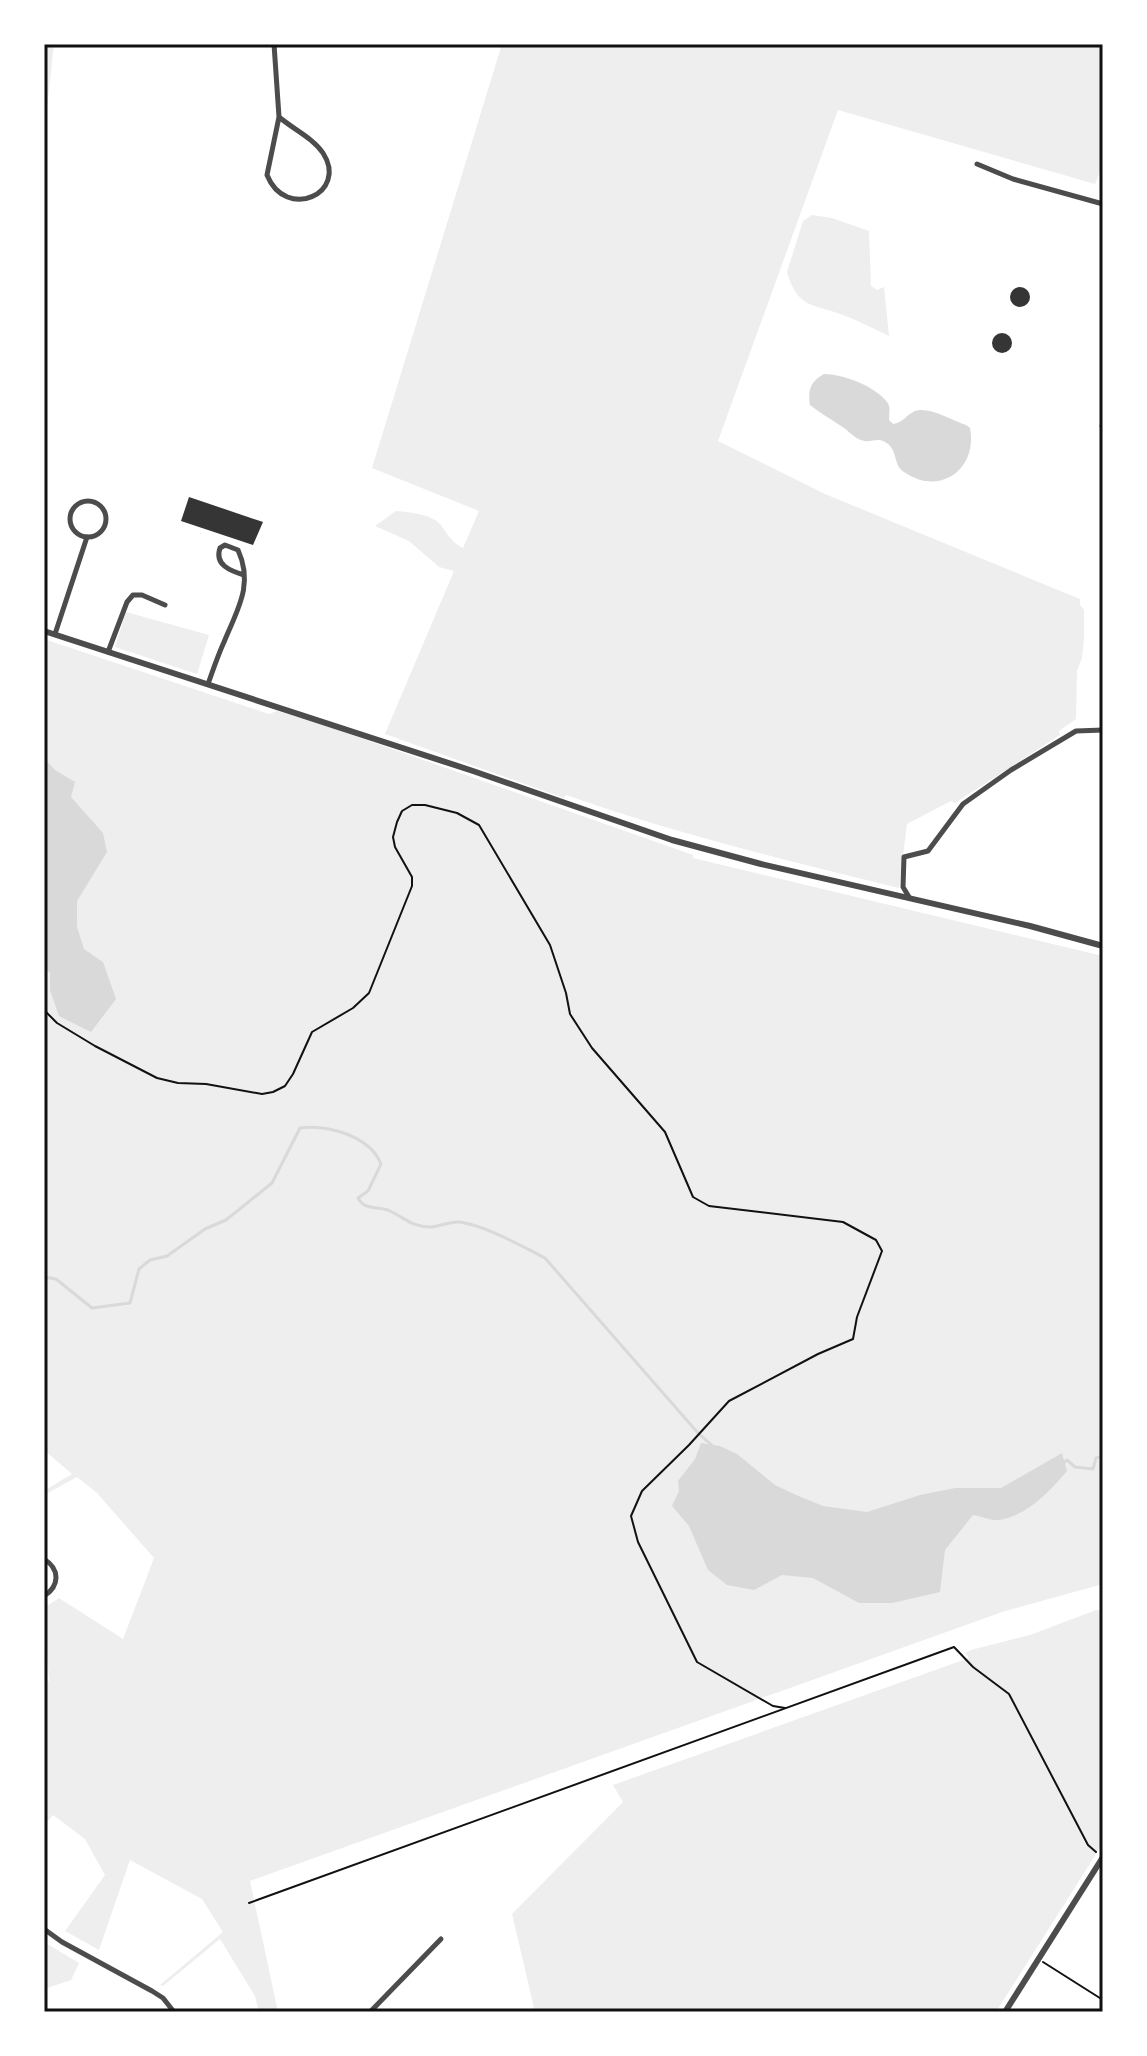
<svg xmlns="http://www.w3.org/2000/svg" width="1147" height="2056" viewBox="0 0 1147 2056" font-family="Ubuntu,sans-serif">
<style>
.green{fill:#eee}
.water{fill:#d9d9d9}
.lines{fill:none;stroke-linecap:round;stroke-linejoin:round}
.stream{stroke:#d9d9d9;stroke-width:3}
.building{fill:#353535}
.path{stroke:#111;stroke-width:2}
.minor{stroke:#4c4c4c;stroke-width:5}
.tertiary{stroke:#4c4c4c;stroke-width:6}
.neatline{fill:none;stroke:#111;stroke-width:3}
</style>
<rect width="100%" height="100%" fill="#fff"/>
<!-- green -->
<g class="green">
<path d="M44 44H54L44 136Z"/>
<path d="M502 44 1103 45V165L1095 184 838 110 718 441 825 494 1080 599V605L1084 610V639L1082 658 1077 671 1076 719 1059 731 1060 735 955 803 951 801 907 824 899 888C785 860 677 834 566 795L564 798 385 734 454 571 439 567 409 541 375 526 396 511C409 512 431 514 440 524 448 534 451 542 463 548L479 511 372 468Z"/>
<path d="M812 215 832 218 869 231 871 286 877 290 884 287 889 336C874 329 859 321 843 315 812 303 798 309 787 272L803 221Z"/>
<path d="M126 612 209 635 197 674 115 647Z"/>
<path d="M44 639 269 714 277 711 324 725 693 855V858L1103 956V1584L1005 1611 250 1881 278 2012H259L255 1996 220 1939 163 1986 160 1985 223 1932 202 1899 130 1860 99 1950 65 1931 105 1875 85 1839 53 1815 44 1826V1680L49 1681 44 1608 59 1598 123 1639 154 1558 97 1493 77 1477 44 1495V1491L72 1474 44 1450Z"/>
<path d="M1096 1610H1103V1843L996 2012H535L512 1914 623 1802 613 1785 969 1658 965 1653 971 1650 1030 1635Z"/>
<path d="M44 1942 79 1963 71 1980 44 1989Z"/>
</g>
<!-- water -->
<g class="water">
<path d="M824 374C843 374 875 386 887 402 891 407 889 414 889 420L893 424C903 423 906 415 915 411 928 406 954 421 966 425L970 428C978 469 940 497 904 472 892 464 899 450 885 442 877 437 870 444 861 440 854 438 848 430 841 426 831 419 820 413 810 405 808 390 810 382 824 374Z"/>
<path d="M44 758 55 770 75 782 71 797 103 833 107 852 77 901V927L84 949 103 962 116 999 91 1032 59 1016 50 990V973L44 966Z"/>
<path d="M701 1443 720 1446 737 1454 775 1485 796 1495 823 1506 867 1512 920 1495 955 1488H1001L1062 1453 1067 1471C1050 1491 1027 1516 999 1520 991 1521 981 1516 973 1515L945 1550 940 1592 892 1603H859L813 1578 782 1575 754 1590 727 1585 708 1570 689 1526 672 1506 679 1491 678 1481 695 1459Z"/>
</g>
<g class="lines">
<!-- stream -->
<g class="stream">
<path d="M44 1277 56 1279 92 1308 130 1303 139 1269 150 1260 167 1256 205 1229 226 1220 272 1183 300 1128C327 1124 370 1136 381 1164L368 1191 358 1198C366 1212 378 1205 390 1211 405 1218 412 1227 430 1227 440 1227 449 1221 460 1222 489 1227 519 1245 545 1258L698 1433 715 1448"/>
<path d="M1063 1463 1067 1460 1075 1467 1093 1469 1096 1458 1103 1456"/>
</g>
</g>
<!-- building -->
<g class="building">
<circle cx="1020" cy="297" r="10"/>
<circle cx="1002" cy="343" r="10"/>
<path d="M189 497 263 522 253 545 181 521Z"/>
</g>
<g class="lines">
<!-- path -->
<g class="path">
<path d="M44 1010 57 1023 95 1046 157 1078 178 1083 206 1084 262 1094 273 1092 285 1086 293 1074 312 1032 353 1008 369 993 412 886V877L395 847 393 837 397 822 402 811 412 805H425L457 813 479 825 550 945 566 993 570 1014 592 1048 665 1132 693 1197 709 1206 843 1222 876 1240 882 1251 857 1317 853 1339 818 1354 729 1401 689 1445 642 1491 631 1516 638 1542 697 1662 773 1706 785 1708"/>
<path d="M249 1903 954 1647 973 1667 1009 1694 1088 1845 1096 1852"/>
<path d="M1043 1962 1103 2000"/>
</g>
<!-- minor -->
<g class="minor">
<path d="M274 44 279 117 267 175C286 222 349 193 323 153 313 138 293 129 279 117"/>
<path d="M977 164 1013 179 1103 204"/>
<path d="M1102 426H1103"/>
<circle cx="88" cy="519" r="18"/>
<path d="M55 634 87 537"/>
<path d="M108 652 127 602 133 595H142L165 605"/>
<path d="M208 684C213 670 218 655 224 642 237 610 254 585 238 550L225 545 220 548C214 565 231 571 244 575"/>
<path d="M909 897 903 887 904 857 928 851 963 804 1011 770 1076 731 1103 730"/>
<path d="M44 1559C60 1569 60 1586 44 1596"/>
<path d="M44 1929 62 1942 152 1991 163 1998 174 2012"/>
<path d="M370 2012 441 1939"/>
</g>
<!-- tertiary -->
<g class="tertiary">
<path d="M44 631 473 771 672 840 761 864 1030 926 1103 946"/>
<path d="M1005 2012 1103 1857"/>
</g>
</g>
<!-- border -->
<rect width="1147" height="2056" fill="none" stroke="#ffffff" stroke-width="92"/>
<rect x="46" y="46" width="1055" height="1964" class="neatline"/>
</svg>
